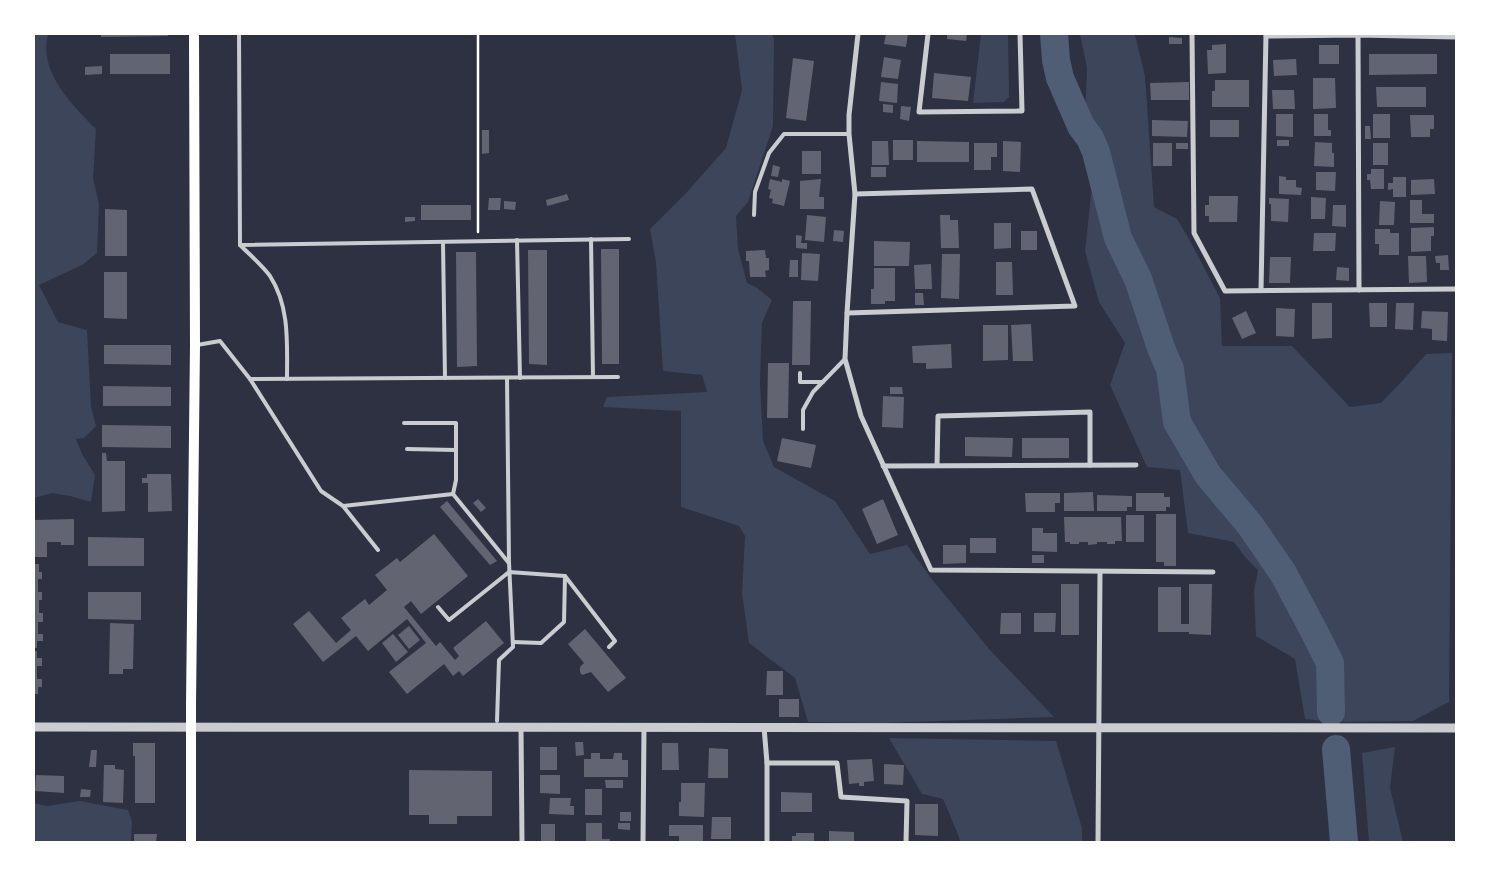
<svg xmlns="http://www.w3.org/2000/svg" width="1490" height="876" viewBox="0 0 1490 876" font-family="'Times New Roman',serif">
<style>
.green{fill:#3c4559}
.lines{fill:none;stroke-linecap:round;stroke-linejoin:round}
.river{stroke:#4f5d75;stroke-width:28}
.building{fill:#626471}
.path{stroke:#fff;stroke-width:2.5}
.service{stroke:#caccd0;stroke-width:4}
.minor{stroke:#caccd0;stroke-width:5}
.tertiary{stroke:#caccd0;stroke-width:9}
.secondary{stroke:#fff;stroke-width:10}
</style>
<rect width="100%" height="100%" fill="#2d3142"/>
<!-- green -->
<g class="green">
<path d="M34 34H48C38 71 72 105 96 129L93 178 99 204 97 253 82 265 39 285 58 322 87 330 91 407 96 426 84 438 76 439 82 454 95 475 91 502 70 496 52 493 34 498Z"/>
<path d="M735 34H772L774 39 773 126 748 202 736 216 738 249 747 283 756 287 772 300 762 323 760 382 763 441 774 467 835 501 870 554 907 545 931 578 990 650 1054 717 880 723 808 722 795 678 749 643 742 593 745 536 739 526 681 507V411L603 407 607 397 707 392 702 375 663 371 656 262 650 229 687 192 726 148 742 90Z"/>
<path d="M981 34H1008L1009 97 1004 102 973 103Z"/>
<path d="M1080 34H1134L1135 35 1145 76 1154 207 1177 219 1189 239 1220 298 1222 346H1292L1350 407 1381 403 1403 380 1426 354 1452 353 1449 702 1413 721 1333 722 1305 719 1295 659 1256 636 1254 591 1258 570 1245 557 1234 542 1188 533 1180 470 1147 467 1110 385 1125 343 1099 302 1085 251 1094 167 1085 118 1087 68Z"/>
<path d="M889 738 1056 741 1082 828V842H960L959 837 943 799 922 794Z"/>
<path d="M1395 747 1390 788 1403 842H1369L1362 753Z"/>
<path d="M80 801 128 810 132 822 131 842H34V803L47 806Z"/>
</g>
<g class="lines">
<!-- river -->
<g class="river">
<path d="M1054 34 1056 60 1060 78 1081 126 1090 138 1096 152 1118 238 1138 279 1161 348 1170 369 1177 422 1208 475 1250 525 1283 573 1315 633 1330 663 1331 712"/>
<path d="M1336 749 1344 842"/>
</g>
</g>
<!-- building -->
<g class="building">
<path d="M101 34H168V36L101 37Z"/>
<path d="M886 34H908L906 47 884 44Z"/>
<path d="M947 34H967L966 41 947 39Z"/>
<path d="M1169 37 1182 38V44H1169Z"/>
<path d="M1226 44V73L1208 74 1207 50H1212V45Z"/>
<rect x="1319" y="45" width="20" height="19"/>
<rect x="110" y="54" width="60" height="20"/>
<path d="M1369 54H1437V74L1369 75Z"/>
<path d="M884 57 901 60 898 79 881 77Z"/>
<path d="M793 58 814 61 806 121 786 118Z"/>
<path d="M1296 59 1297 75 1274 76 1273 60Z"/>
<path d="M102 66V74L85 75V67Z"/>
<path d="M934 73 971 77 968 101 932 98Z"/>
<path d="M1313 78H1335L1336 108 1313 109Z"/>
<path d="M1215 80H1249V107H1212V91H1215Z"/>
<path d="M881 82 898 84 897 103 879 101Z"/>
<path d="M1189 82V100H1151L1150 83Z"/>
<path d="M1376 87H1426V107H1377Z"/>
<path d="M1272 90H1294L1295 109H1273Z"/>
<path d="M883 104 893 105V113L883 112Z"/>
<path d="M901 106 911 107 909 121 900 119Z"/>
<path d="M1276 114H1293V137L1276 136Z"/>
<path d="M1314 114H1328V130H1331V136H1314Z"/>
<rect x="1373" y="114" width="17" height="24"/>
<path d="M1410 115H1434V129H1430V137H1411Z"/>
<path d="M1152 120 1188 121 1187 137 1152 136Z"/>
<rect x="1210" y="120" width="29" height="17"/>
<path d="M1365 126H1370L1371 139H1365Z"/>
<path d="M482 130H489V153L482 154Z"/>
<rect x="893" y="140" width="20" height="20"/>
<rect x="1277" y="140" width="12" height="6"/>
<path d="M872 141H888L889 165H872Z"/>
<path d="M917 141 969 142V162H917Z"/>
<path d="M1003 141 1021 142 1020 172 1003 171Z"/>
<path d="M1315 142 1332 143V153H1334V167L1314 166Z"/>
<path d="M974 143H997V157H991V170H974Z"/>
<rect x="1153" y="143" width="19" height="23"/>
<rect x="1176" y="143" width="12" height="6"/>
<rect x="1373" y="143" width="15" height="22"/>
<rect x="802" y="151" width="19" height="23"/>
<path d="M773 165 780 167 778 177 771 176Z"/>
<rect x="871" y="167" width="15" height="10"/>
<path d="M1371 169H1384V189H1371L1370 180H1367V174H1371Z"/>
<path d="M1316 172H1336L1335 191 1316 190Z"/>
<path d="M1279 176 1286 177V180H1296V187L1302 188 1301 195 1279 194Z"/>
<path d="M1393 177H1406V197H1393V189L1388 190V183H1393Z"/>
<path d="M770 179 782 182V179L790 181 784 206 772 203 773 199 769 198 771 190 768 189Z"/>
<path d="M821 179 819 197H824V209H800V181Z"/>
<path d="M1434 179 1435 194 1411 195V180Z"/>
<path d="M567 194 569 200 547 206 546 200Z"/>
<path d="M1209 196H1238L1237 222H1209V216H1205V205H1209Z"/>
<path d="M1311 197 1326 198 1325 219H1311Z"/>
<path d="M489 198H501L500 210H488Z"/>
<path d="M1269 198 1289 199 1288 222 1271 221V204H1269Z"/>
<path d="M1410 200H1422V214H1434V223H1410Z"/>
<path d="M504 201 516 202 515 210 504 209Z"/>
<path d="M1380 201 1395 202 1394 225H1379Z"/>
<rect x="421" y="205" width="50" height="15"/>
<path d="M1333 205H1346V227L1332 226Z"/>
<path d="M105 209 127 210V256H105Z"/>
<path d="M807 215 826 217 824 242 805 240Z"/>
<path d="M940 215H950V220H958L959 248H941Z"/>
<path d="M405 217H415V221L405 222Z"/>
<path d="M994 223H1011V248L994 249Z"/>
<path d="M1434 227V236H1431V251L1411 252V228Z"/>
<path d="M1375 229H1390V233H1399V255H1379V244H1375Z"/>
<path d="M834 230 844 231 843 242 833 241Z"/>
<rect x="1021" y="231" width="16" height="19"/>
<path d="M1314 233H1336L1335 251H1313Z"/>
<path d="M796 235 802 236 801 243H807V249L796 248Z"/>
<path d="M874 241 910 242 909 266H874Z"/>
<path d="M601 249H619V364H602Z"/>
<path d="M528 250H547V365L529 364Z"/>
<path d="M765 250 766 258H769V270L765 271 766 277H750L749 261H746V251Z"/>
<path d="M456 252H476L477 366 457 367Z"/>
<path d="M802 253 820 254 818 281 801 280Z"/>
<path d="M942 254H960L959 299 941 298Z"/>
<path d="M1448 255 1449 270H1440V263H1436L1435 256Z"/>
<path d="M1408 256H1426L1427 282 1409 283Z"/>
<path d="M1270 257H1291L1290 283H1269Z"/>
<path d="M790 260H798V277H789Z"/>
<path d="M996 262H1012L1013 295H996Z"/>
<path d="M931 264 932 289H915L914 265Z"/>
<path d="M1337 267 1349 268V281L1336 280Z"/>
<path d="M874 268H895V301H885V304H871V289H874Z"/>
<path d="M104 272H127V319L104 318Z"/>
<path d="M915 293H923L924 305H915Z"/>
<path d="M793 301H811L810 365H792Z"/>
<path d="M1312 303H1332V338L1312 339Z"/>
<path d="M1369 303H1387V327H1370Z"/>
<path d="M1396 303H1414L1413 330 1395 329Z"/>
<path d="M1276 308 1295 309 1294 337 1276 336Z"/>
<path d="M1246 311 1256 333 1242 339 1232 318Z"/>
<path d="M1422 311 1448 312 1447 341 1432 340V329L1421 328Z"/>
<path d="M1031 324 1033 361H1013L1011 325Z"/>
<path d="M983 325H1008V360L983 361Z"/>
<path d="M951 344 952 368 926 369V363H913L912 346Z"/>
<path d="M104 345H171V365L104 364Z"/>
<path d="M768 363H789L788 418H767Z"/>
<path d="M103 386 171 387V406H103Z"/>
<path d="M890 387H902L903 394H890Z"/>
<path d="M883 396 904 397 903 428 882 427Z"/>
<path d="M102 425 171 426V448L102 447Z"/>
<path d="M965 437 1013 438 1012 457 965 456Z"/>
<path d="M782 438 816 445 811 468 777 461Z"/>
<rect x="1022" y="438" width="47" height="20"/>
<path d="M102 453H106L107 461H125V511L102 512Z"/>
<path d="M147 474H171L172 511 148 512V483H142V478H147Z"/>
<path d="M1093 492 1094 511H1064V493Z"/>
<path d="M1025 493H1060V503H1055V512H1026Z"/>
<path d="M1136 493H1164V497H1170V507H1166V511H1136Z"/>
<path d="M1097 495 1132 496V507H1127V511H1097Z"/>
<path d="M478 499 486 508 481 512 473 503Z"/>
<path d="M883 499 898 535 877 544 862 509Z"/>
<path d="M447 501 497 561 490 565 440 507Z"/>
<path d="M1156 514H1176V566H1164V562H1156Z"/>
<rect x="1126" y="515" width="18" height="27"/>
<path d="M1064 517H1121L1122 541H1115V544H1107V542H1097V544L1088 545V542H1079V544H1070V542H1065Z"/>
<path d="M74 519V545H61V542H47V557H34V520Z"/>
<path d="M1032 528H1043V533H1057V552L1032 551Z"/>
<path d="M434 534 468 576 421 614 411 601 404 607 436 646 440 642 455 660 459 656 453 648 486 621 504 643 463 676 459 671 453 676 444 664 407 694 389 672 426 643 407 619 368 651 356 636 323 662 293 624 309 611 336 643 351 630 341 618 365 599 369 605 387 590 375 575 397 558 400 562Z"/>
<path d="M88 537 144 538V566H88Z"/>
<rect x="970" y="538" width="26" height="15"/>
<path d="M943 545H966V563L943 564Z"/>
<rect x="1032" y="555" width="12" height="8"/>
<path d="M34 564H39V572H42V579H38V592H42V600H39V613H43V622H38V634H43V641H37V648H34Z"/>
<rect x="1061" y="584" width="18" height="51"/>
<path d="M1189 584H1212L1211 635 1189 634V632H1158V587H1181V624H1189Z"/>
<path d="M88 592H141V620L88 619Z"/>
<path d="M1001 613H1021V634H1000Z"/>
<path d="M1034 613H1056L1055 632H1034Z"/>
<path d="M110 623 134 624 133 669H123V674H109Z"/>
<path d="M409 626 420 640 409 649 398 635Z"/>
<path d="M585 629 626 678 608 692 591 672 582 675 580 672V667L584 663 568 644Z"/>
<path d="M393 634 408 652 396 662 382 643Z"/>
<path d="M34 651H37V658H42V666H37V679H42V687H38V694H34Z"/>
<path d="M767 671H783V695H766Z"/>
<rect x="779" y="699" width="20" height="18"/>
<path d="M575 742H583L584 755 576 756Z"/>
<path d="M133 743H155V803H135V756H133Z"/>
<path d="M662 743H678L679 770H662Z"/>
<rect x="540" y="747" width="17" height="23"/>
<path d="M709 748 728 749V778H708Z"/>
<path d="M91 750H97L96 767H89Z"/>
<path d="M591 753H600V759H613L614 753H622V760H628V777H584V759H591Z"/>
<path d="M872 759 874 781 864 782V786H859V783L849 784 847 760Z"/>
<path d="M884 764 904 765 903 785 884 784Z"/>
<path d="M104 765H115V769L124 770 123 803 103 802Z"/>
<path d="M409 770 492 771V816H457V824H429V815H409Z"/>
<path d="M36 775 64 776V793L35 791Z"/>
<path d="M540 775H560V794L540 793Z"/>
<path d="M605 780H623V788H606Z"/>
<path d="M681 783H705L704 817 679 816V802H681Z"/>
<path d="M81 789 91 790 90 797H80Z"/>
<rect x="585" y="789" width="17" height="26"/>
<path d="M781 792 812 793V812H781Z"/>
<path d="M550 798H571L570 806H574V815L549 814Z"/>
<path d="M915 804H938V836L915 835Z"/>
<rect x="620" y="812" width="11" height="9"/>
<path d="M712 817H731V839H711Z"/>
<path d="M586 823H602V839H610V842H586Z"/>
<path d="M618 823H630V830L618 829Z"/>
<rect x="541" y="824" width="14" height="18"/>
<path d="M669 825H703V842H679V836H669Z"/>
<path d="M829 831 854 832V842H829Z"/>
<path d="M796 833H814V842H792V836H796Z"/>
<path d="M134 834H157L156 842H134Z"/>
</g>
<g class="lines">
<!-- path -->
<path class="path" d="M478 34V232"/>
<!-- service -->
<g class="service">
<path d="M239 34 240 245C250 255 262 265 270 276 290 307 287 344 287 379"/>
<path d="M754 215 755 192 769 153 784 134H849"/>
<path d="M591 239 593 377"/>
<path d="M517 240 520 378"/>
<path d="M443 242 445 378"/>
<path d="M240 245 629 239"/>
<path d="M197 345 220 341 250 379 618 377"/>
<path d="M800 373V382H823"/>
<path d="M250 379 321 491 343 506 378 550"/>
<path d="M404 423H456V480L453 494"/>
<path d="M803 429V410L813 392 845 359"/>
<path d="M407 449 456 450"/>
<path d="M343 506 453 494 508 562"/>
<path d="M438 607 449 620 509 572 565 576 615 641 609 647"/>
<path d="M513 642 541 643 564 622 565 576"/>
<path d="M497 721 499 660 513 647 509 562 507 378"/>
</g>
<!-- minor -->
<g class="minor">
<path d="M858 34 849 115V134L855 194 847 313 845 359 861 416 931 570 1213 572"/>
<path d="M928 34 919 112 1022 111 1020 34"/>
<path d="M1192 34 1194 233 1225 291 1456 289"/>
<path d="M1358 34 1359 290"/>
<path d="M1266 36 1358 35 1456 37"/>
<path d="M1261 290 1266 34"/>
<path d="M847 313 1075 306 1032 189 855 194"/>
<path d="M937 465 938 416 1090 412V465"/>
<path d="M883 466 1136 465"/>
<path d="M764 727 767 763V842"/>
<path d="M521 728 522 842"/>
<path d="M767 763H837L841 797 907 801 906 842"/>
<path d="M643 842 644 728"/>
<path d="M1098 842 1100 572"/>
</g>
<!-- tertiary -->
<path class="tertiary" d="M34 727 1456 728"/>
<!-- secondary -->
<path class="secondary" d="M191 842V706L195 345 194 34"/>
</g>
<!-- border -->
<rect width="1490" height="876" fill="none" stroke="#ffffff" stroke-width="70"/>
</svg>
